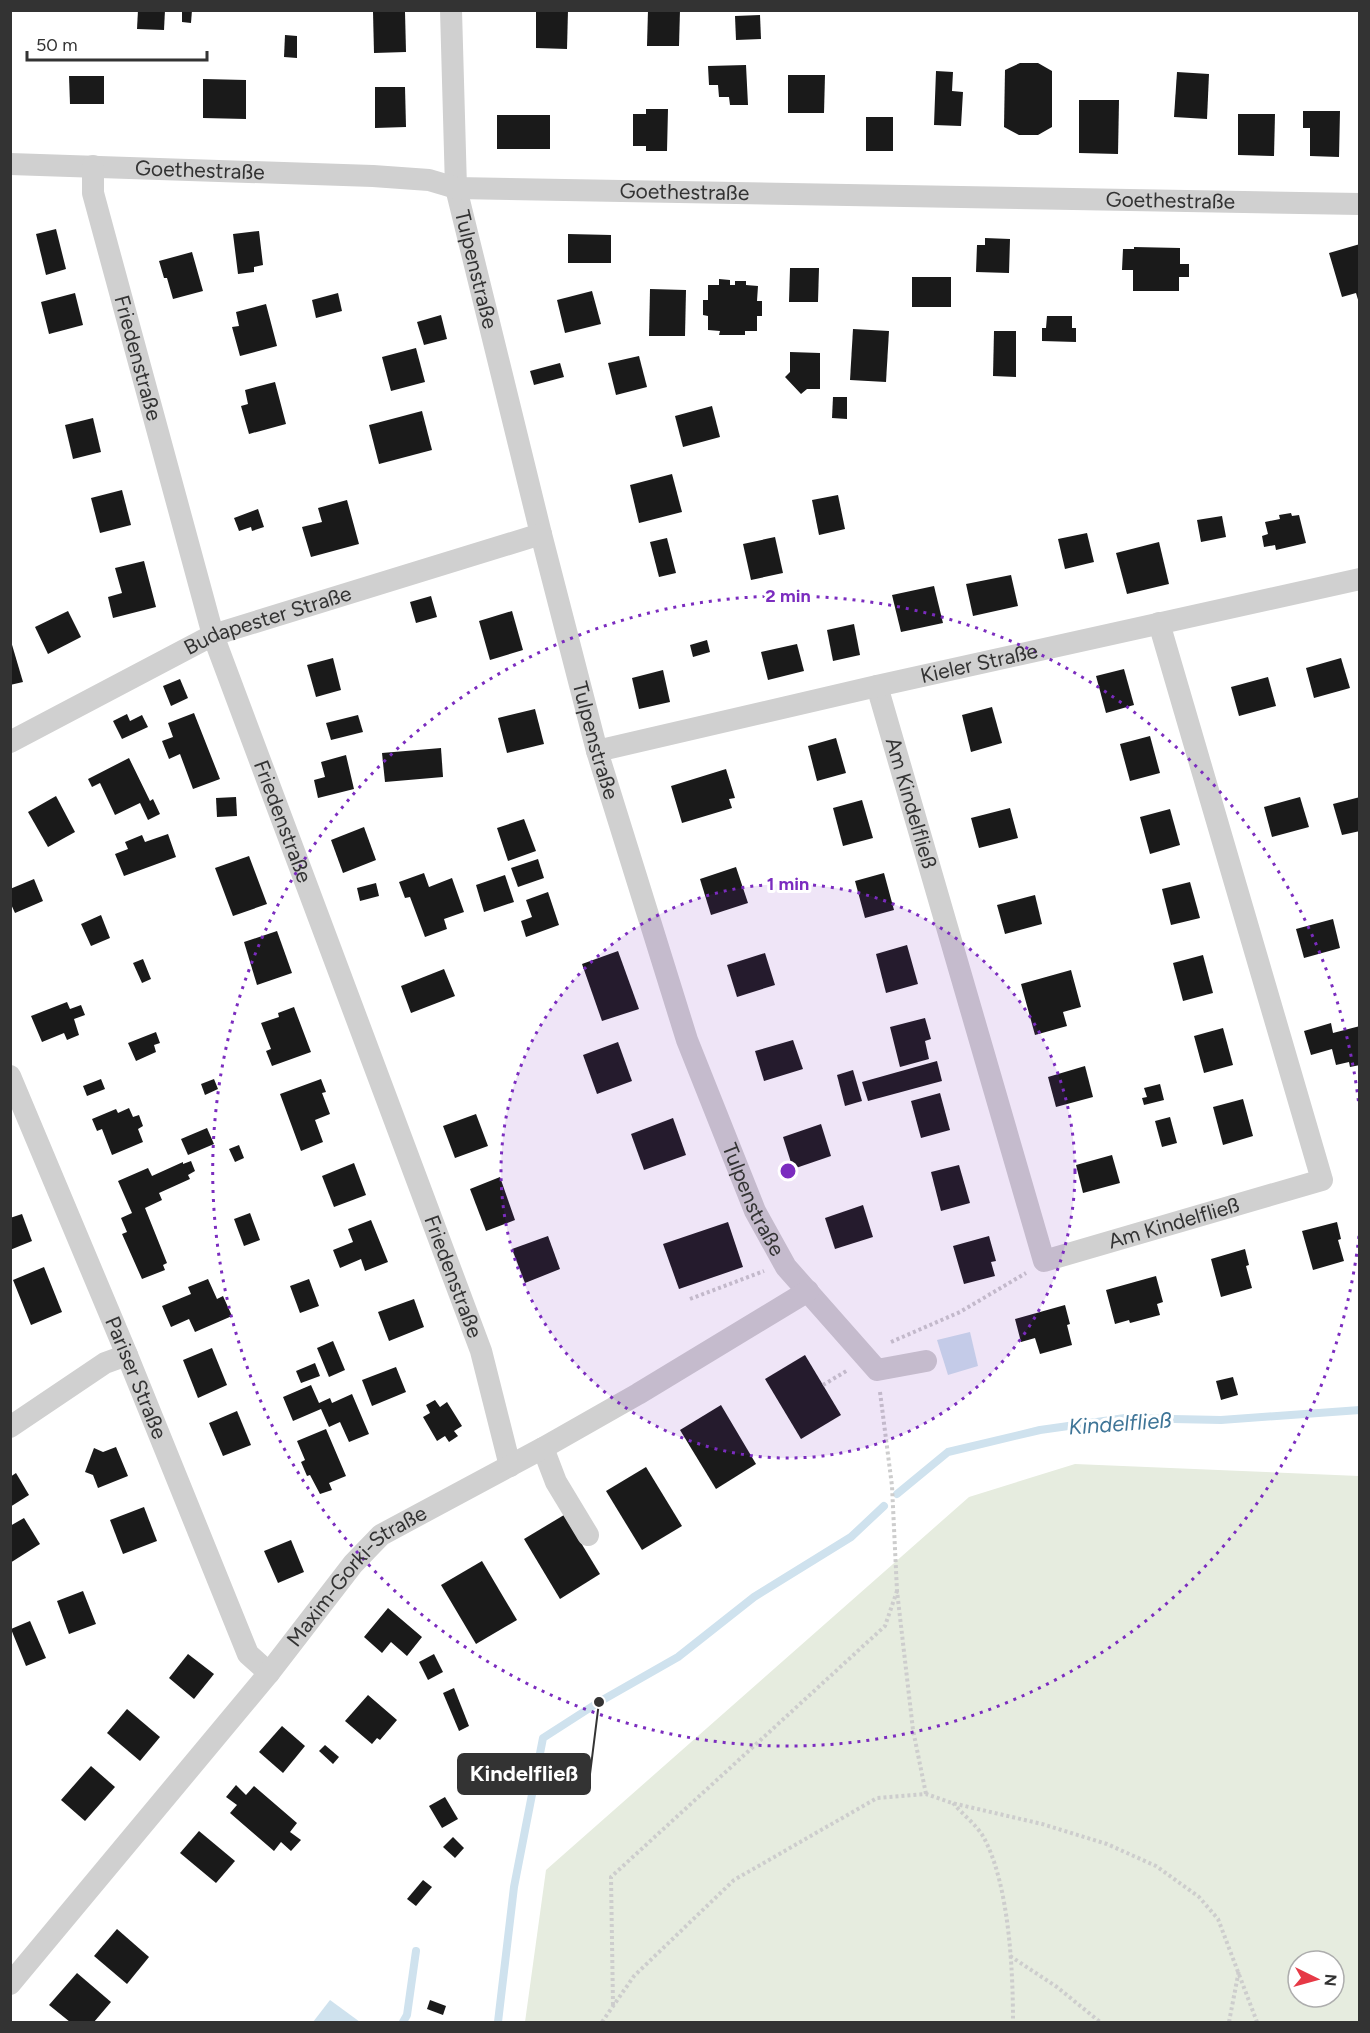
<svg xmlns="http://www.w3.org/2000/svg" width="1370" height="2033" viewBox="0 0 1370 2033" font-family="Figtree,sans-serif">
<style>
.green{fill:#e6ecdf;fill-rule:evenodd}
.water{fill:#cfe2ee}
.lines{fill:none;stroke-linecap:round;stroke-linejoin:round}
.stream{stroke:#cfe2ee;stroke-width:8}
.building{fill:#1a1a1a}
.path{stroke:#cdcdcd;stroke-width:4;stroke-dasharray:3 3;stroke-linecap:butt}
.minor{stroke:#d0d0d0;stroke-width:22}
.ring{fill:none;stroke:#7b2cbf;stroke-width:3;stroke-dasharray:3 6}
.labels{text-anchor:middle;stroke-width:6;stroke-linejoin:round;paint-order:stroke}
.street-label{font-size:21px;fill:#333;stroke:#fff}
.water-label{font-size:22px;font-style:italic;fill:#3f7597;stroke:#fff}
.centre{fill:#7b2cbf;stroke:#fff;stroke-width:3}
.ring-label{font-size:18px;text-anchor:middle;font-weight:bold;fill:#7b2cbf;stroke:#fff;stroke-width:6;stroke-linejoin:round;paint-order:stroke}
.leader{fill:none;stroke:#333;stroke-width:2}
.callout-dot{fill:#333;stroke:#fff;stroke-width:2}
.callout{fill:#333;stroke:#333;stroke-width:2}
.callout-label{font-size:22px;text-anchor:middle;font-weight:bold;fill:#fff}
</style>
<rect width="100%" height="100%" fill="#fff"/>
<!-- green -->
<path class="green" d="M1075 1464 1359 1476V2022H525L546 1870 969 1497ZM1298 1961H1334V1997H1298Z"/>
<!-- water -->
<g class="water">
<path d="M970 1332 978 1366 948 1375 937 1340Z"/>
<path d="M330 2000 360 2022H313Z"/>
</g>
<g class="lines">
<!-- stream -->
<g class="stream">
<path d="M897 1494 948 1452 1040 1430 1125 1418 1221 1420 1360 1410"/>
<path d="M403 2022 407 2015 416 1951"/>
<path d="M498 2022 514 1887 543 1738 599 1702 678 1657 754 1597 851 1537 884 1506"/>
</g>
</g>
<!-- building -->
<g class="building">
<path d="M138 10H165L164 30 137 29Z"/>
<path d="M182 10H192L191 23 182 22Z"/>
<path d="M536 10H568L567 49 536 48Z"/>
<path d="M648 10H680L679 46H647Z"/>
<path d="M373 12H405L406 52 374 53Z"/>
<path d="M760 15 761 39 736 40 735 16Z"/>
<path d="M285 35 297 36V58L284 57Z"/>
<path d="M1020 63H1038L1052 71V127L1038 135H1019L1004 127 1005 70Z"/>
<path d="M746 65 748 105H730L729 97H719L718 85H709L708 66Z"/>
<path d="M936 71 953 72 952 91 963 92 961 126 934 125Z"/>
<path d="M1177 72 1209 74 1207 119 1174 117Z"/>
<path d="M788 75H825L824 113H788Z"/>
<path d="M69 76H104V104H70Z"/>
<path d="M203 79 246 80V119L203 118Z"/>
<path d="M375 87H405L406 127 375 128Z"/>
<path d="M1079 100H1119L1118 154 1079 153Z"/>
<path d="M646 109H668L667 151H646V146H633V114H646Z"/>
<path d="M1303 111H1340L1339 157 1310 156V128H1303Z"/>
<path d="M1238 114H1275L1274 156 1238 155Z"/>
<rect x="497" y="115" width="53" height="34"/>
<rect x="866" y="117" width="27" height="34"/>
<path d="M56 229 66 269 46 275 36 234Z"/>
<path d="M259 231 263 265 254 267V272L238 274 233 234Z"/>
<path d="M568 234 611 235V263H568Z"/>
<path d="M985 238 1010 239 1009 273 976 272 977 245H985Z"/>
<path d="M1360 244V303H1359L1356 293 1342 297 1329 253Z"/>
<path d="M1134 247 1180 248V264H1189V277H1179V291H1133V270H1122L1123 249H1134Z"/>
<path d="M192 252 203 291 173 299 167 278H164L159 261Z"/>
<path d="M790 268H819L818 302H789Z"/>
<rect x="912" y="277" width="39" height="30"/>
<path d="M719 279 730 280V285H735V281H746V285L758 286 757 301H762V316H757V331H745V335H719L720 331 708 330V316L703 315V300H708V285H719Z"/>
<path d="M650 289 686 290 685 336H649Z"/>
<path d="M592 291 601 324 565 333 557 300Z"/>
<path d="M75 293 83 325 49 334 41 302Z"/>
<path d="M338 293 342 311 316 318 312 300Z"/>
<path d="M266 304 277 346 240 356 232 327 239 326 236 312Z"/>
<path d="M441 315 447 339 424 345 417 322Z"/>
<path d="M1047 316H1072V328H1076V342L1042 341V328H1046Z"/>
<path d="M853 329 889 331 886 382 850 380Z"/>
<path d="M994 331H1016V377L993 376Z"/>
<path d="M416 348 425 382 391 391 382 357Z"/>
<path d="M790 352 820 353V389H807L801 394 785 377 790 372Z"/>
<path d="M639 356 647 387 616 395 608 363Z"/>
<path d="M560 363 564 377 534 385 530 371Z"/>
<path d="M275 382 286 424 249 434 241 406 248 404 245 390Z"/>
<path d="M833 397H847V419L832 418Z"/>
<path d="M712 406 720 437 683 447 675 416Z"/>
<path d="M422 411 432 450 379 464 369 425Z"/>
<path d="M93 418 101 452 73 459 65 425Z"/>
<path d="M672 474 682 512 639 523 630 485Z"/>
<path d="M122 490 131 525 100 533 91 498Z"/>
<path d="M838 495 845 529 819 535 812 500Z"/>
<path d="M347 500 359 544 311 557 302 527 322 522 318 508Z"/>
<path d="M258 509 264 527 252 531 251 527 239 531 234 518Z"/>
<path d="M1291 513 1292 516 1299 515 1306 543 1276 550 1275 545 1264 547 1262 536 1268 534 1265 522 1280 519 1279 515Z"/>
<path d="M1222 516 1226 537 1201 542 1197 520Z"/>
<path d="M1087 533 1094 562 1065 569 1058 539Z"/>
<path d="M775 537 783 573 751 580 743 544Z"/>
<path d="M667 538 676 573 659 577 650 542Z"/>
<path d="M1159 542 1169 584 1127 594 1116 553Z"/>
<path d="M144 561 156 607 113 618 108 597 122 593 115 568Z"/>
<path d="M1011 575 1018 606 973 616 966 584Z"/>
<path d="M934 586 943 623 901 632 892 595Z"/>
<path d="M431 596 437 617 416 623 410 602Z"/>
<path d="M68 611 81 637 48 654 35 627Z"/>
<path d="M512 611 523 650 490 660 479 621Z"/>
<path d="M854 624 860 655 833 661 827 630Z"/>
<path d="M10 638 23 682 10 685Z"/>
<path d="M707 640 710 652 693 657 690 645Z"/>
<path d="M797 644 804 671 768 680 761 652Z"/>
<path d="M333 658 341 690 316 697 307 665Z"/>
<path d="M1341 658 1350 688 1314 698 1306 668Z"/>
<path d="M1124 669 1134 705 1106 713 1096 676Z"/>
<path d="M663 670 670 702 639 709 632 678Z"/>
<path d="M1268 677 1276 706 1239 716 1231 687Z"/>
<path d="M180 679 188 698 171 706 163 686Z"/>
<path d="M992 707 1002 743 971 752 962 715Z"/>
<path d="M535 709 544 744 507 753 498 718Z"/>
<path d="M194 713 220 779 193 789 180 754 169 759 162 741 173 737 168 723Z"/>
<path d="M127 714 130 721 142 715 148 727 122 739 113 721Z"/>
<path d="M358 715 363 732 331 740 326 723Z"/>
<path d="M1150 736 1160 773 1130 781 1120 744Z"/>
<path d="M836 738 846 773 817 781 808 746Z"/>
<path d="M441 748 443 777 385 782 382 753Z"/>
<path d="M346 755 354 789 318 798 314 780 325 777 321 762Z"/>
<path d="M129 758 150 801 153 799 160 814 148 820 140 803 115 815 100 783 92 787 88 779Z"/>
<path d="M726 769 735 798 729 799 732 808 682 823 671 786Z"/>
<path d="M56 796 75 832 48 847 28 812Z"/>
<path d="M236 797 237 816 217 817 216 798Z"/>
<path d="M1300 797 1309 827 1272 837 1264 807Z"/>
<path d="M1360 797V831L1342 835 1333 804Z"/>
<path d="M862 800 873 838 843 846 833 808Z"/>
<path d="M1010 808 1018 838 979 848 971 818Z"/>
<path d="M1170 809 1180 845 1150 854 1140 817Z"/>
<path d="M524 819 536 851 508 861 497 828Z"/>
<path d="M364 827 376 860 343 873 331 840Z"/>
<path d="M168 834 176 857 124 876 115 854 128 849 125 842 142 835 145 842Z"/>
<path d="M249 856 267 904 233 916 215 868Z"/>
<path d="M538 859 544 878 518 887 511 868Z"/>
<path d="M736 867 748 903 711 915 700 879Z"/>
<path d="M424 873 429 887 452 878 464 912 444 919 447 929 425 937 410 897 405 898 399 882Z"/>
<path d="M884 873 894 910 865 918 855 881Z"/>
<path d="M505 875 514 902 484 912 476 885Z"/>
<path d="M34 879 43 901 15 913 10 902V889Z"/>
<path d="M1190 882 1200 918 1171 925 1162 889Z"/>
<path d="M376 883 379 896 360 901 357 888Z"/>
<path d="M548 892 559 925 526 937 521 921 532 917 526 900Z"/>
<path d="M1035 895 1042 924 1005 934 997 905Z"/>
<path d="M101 915 110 938 91 946 81 924Z"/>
<path d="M1333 919 1340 948 1304 958 1296 929Z"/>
<path d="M277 931 292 973 257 985 244 942Z"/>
<path d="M907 945 918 984 886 993 876 954Z"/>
<path d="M618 951 639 1009 602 1021 582 964Z"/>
<path d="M765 953 775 985 737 997 727 965Z"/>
<path d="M1203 955 1213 993 1183 1001 1173 963Z"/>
<path d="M143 959 151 979 142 983 133 963Z"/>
<path d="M444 969 455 996 411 1013 401 986Z"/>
<path d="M1071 970 1081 1007 1063 1012 1067 1026 1035 1035 1021 984Z"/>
<path d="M67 1002 70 1009 81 1005 85 1015 74 1019 79 1035 67 1040 64 1033 42 1042 31 1016Z"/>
<path d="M294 1007 311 1052 272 1066 266 1051 271 1049 261 1023 279 1017 278 1013Z"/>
<path d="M925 1018 931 1039 925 1041 929 1059 900 1067 890 1027Z"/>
<path d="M1331 1023 1333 1033 1360 1026V1065L1350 1067 1349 1062 1336 1065 1332 1049 1311 1055 1304 1031Z"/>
<path d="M1223 1028 1233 1065 1204 1073 1194 1036Z"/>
<path d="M156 1032 160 1043 154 1045 156 1052 136 1061 128 1043Z"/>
<path d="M793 1040 803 1069 764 1081 755 1051Z"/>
<path d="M618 1042 632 1081 597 1094 583 1055Z"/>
<path d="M937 1061 942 1081 868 1101 862 1082Z"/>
<path d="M1085 1066 1093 1097 1056 1107 1048 1077Z"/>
<path d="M853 1070 862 1101 845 1106 837 1075Z"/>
<path d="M101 1079 105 1089 87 1096 83 1086Z"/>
<path d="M214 1079 218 1089 205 1095 201 1084Z"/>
<path d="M321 1079 326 1092 322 1093 330 1114 315 1120 323 1142 301 1151 280 1094Z"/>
<path d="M1160 1084 1164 1100 1144 1105 1142 1098 1147 1097 1144 1088Z"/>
<path d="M940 1093 950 1130 921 1138 911 1101Z"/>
<path d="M1243 1099 1253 1136 1223 1145 1213 1107Z"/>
<path d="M129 1108 133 1117 139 1115 143 1126 138 1129 143 1142 112 1155 102 1129 97 1131 92 1119 116 1109 118 1113Z"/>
<path d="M476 1114 488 1146 455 1158 443 1126Z"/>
<path d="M1170 1117 1177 1143 1162 1147 1155 1121Z"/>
<path d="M673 1118 686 1155 644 1170 631 1134Z"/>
<path d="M821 1124 831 1156 793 1169 783 1137Z"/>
<path d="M207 1128 214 1144 188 1155 181 1139Z"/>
<path d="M239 1145 244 1158 235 1162 229 1149Z"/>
<path d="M1112 1155 1120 1183 1083 1193 1076 1165Z"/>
<path d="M191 1161 195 1171 188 1175 190 1179 159 1193 162 1200 145 1208 167 1263 163 1265 165 1270 142 1279 122 1234 127 1232 121 1218 132 1213 118 1181 148 1168 152 1176 183 1162V1164Z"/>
<path d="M354 1163 366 1195 334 1207 322 1176Z"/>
<path d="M959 1165 970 1203 941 1211 931 1172Z"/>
<path d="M500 1177 515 1220 486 1231 470 1189Z"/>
<path d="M863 1205 873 1237 835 1249 825 1218Z"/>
<path d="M250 1213 260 1240 244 1246 234 1219Z"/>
<path d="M22 1214 32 1241 10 1250V1218Z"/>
<path d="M371 1220 388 1262 365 1271 361 1259 340 1268 333 1250 353 1242 348 1229Z"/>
<path d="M728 1222 743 1267 679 1289 663 1244Z"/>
<path d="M1337 1222 1341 1239 1338 1240 1344 1261 1313 1270 1302 1231Z"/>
<path d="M548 1236 560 1269 525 1283 512 1249Z"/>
<path d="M989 1236 996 1261 991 1262 995 1276 964 1284 953 1246Z"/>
<path d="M1245 1249 1249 1265 1246 1266 1252 1288 1221 1297 1211 1259Z"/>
<path d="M44 1267 62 1312 31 1325 13 1280Z"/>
<path d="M1156 1276 1163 1302 1157 1304 1160 1315 1130 1323 1129 1320 1115 1324 1106 1290Z"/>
<path d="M208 1279 217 1299 223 1296 232 1316 195 1332 189 1319 171 1327 162 1306 191 1294 188 1287Z"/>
<path d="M309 1279 319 1306 300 1313 290 1286Z"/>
<path d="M414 1299 424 1327 389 1341 378 1312Z"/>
<path d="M1065 1305 1070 1324 1067 1325 1072 1345 1040 1354 1035 1338 1021 1342 1015 1319Z"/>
<path d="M333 1341 345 1370 329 1377 317 1348Z"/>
<path d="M212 1348 227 1385 198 1398 183 1360Z"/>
<path d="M805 1355 841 1415 801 1439 765 1379Z"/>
<path d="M315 1363 320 1376 301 1383 296 1371Z"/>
<path d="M396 1367 406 1392 372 1406 362 1380Z"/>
<path d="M1233 1377 1238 1395 1221 1400 1216 1381Z"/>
<path d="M311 1385 319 1403 330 1398 332 1403 352 1394 369 1434 349 1442 340 1422 329 1427 321 1409 293 1421 283 1397Z"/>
<path d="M435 1400 440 1407 447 1402 462 1426 454 1431 458 1436 449 1442 445 1436 437 1441 423 1417 430 1413 426 1405Z"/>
<path d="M721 1405 756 1464 716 1489 680 1430Z"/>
<path d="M237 1411 251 1445 223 1456 209 1423Z"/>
<path d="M326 1429 346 1476 329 1483 332 1490 320 1494 310 1475 307 1476 301 1462 305 1460 297 1441Z"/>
<path d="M116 1447 128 1476 98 1488 93 1475 85 1472 94 1448 103 1452Z"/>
<path d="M646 1467 682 1526 642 1550 606 1491Z"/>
<path d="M16 1473 29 1495 10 1507V1477Z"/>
<path d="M144 1507 157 1541 123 1554 110 1520Z"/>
<path d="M564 1515 600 1574 560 1599 524 1539Z"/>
<path d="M24 1518 40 1544 10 1563V1526Z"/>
<path d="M291 1540 304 1572 278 1583 264 1551Z"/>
<path d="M482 1561 517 1620 476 1644 441 1585Z"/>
<path d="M83 1591 96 1624 69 1634 57 1601Z"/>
<path d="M388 1608 422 1637 407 1656 391 1642 382 1653 364 1637Z"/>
<path d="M30 1621 46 1658 26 1666 11 1629Z"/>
<path d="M188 1654 214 1674 194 1699 169 1678Z"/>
<path d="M434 1654 443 1672 428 1680 419 1662Z"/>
<path d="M454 1688 469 1726 459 1731 443 1693Z"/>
<path d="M368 1695 397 1720 380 1740 377 1738 372 1744 345 1721Z"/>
<path d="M127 1709 160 1737 140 1761 107 1733Z"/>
<path d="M282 1726 305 1746 283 1773 259 1752Z"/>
<path d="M325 1745 339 1757 333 1764 319 1751Z"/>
<path d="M91 1766 115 1787 85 1821 61 1800Z"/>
<path d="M236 1785 246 1795 254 1786 297 1823 290 1832 301 1840 291 1851 281 1842 274 1851 230 1813 237 1805 226 1797Z"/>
<path d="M445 1797 458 1819 442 1828 429 1806Z"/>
<path d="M199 1831 235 1861 216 1883 180 1853Z"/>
<path d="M453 1837 464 1848 455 1858 443 1847Z"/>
<path d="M423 1880 432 1887 416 1906 407 1899Z"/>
<path d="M117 1929 149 1957 127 1984 94 1956Z"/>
<path d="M77 1973 111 2002 94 2022H70L49 2005Z"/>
<path d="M430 2000 446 2006 443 2015 427 2009Z"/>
</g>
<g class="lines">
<!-- path -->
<g class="path">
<path d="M690 1299 764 1271"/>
<path d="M891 1342 960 1312 1026 1273"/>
<path d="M823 1385 848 1370"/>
<path d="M880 1392 892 1486 897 1591 913 1730 926 1794"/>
<path d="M953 1803C962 1814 977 1825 984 1838 1009 1885 1013 1969 1013 2022"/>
<path d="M1010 1956 1057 1987 1100 2022"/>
<path d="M613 2005 611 1877 885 1626 897 1591"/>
<path d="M602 2022 634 1976 734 1880 877 1798 926 1794 952 1803 1042 1824 1107 1844 1156 1866 1199 1897 1218 1919 1257 2022"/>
<path d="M1229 2022 1239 1970"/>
</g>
<!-- minor -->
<g class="minor">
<path id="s1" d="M451 10 456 188 541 534 597 751 687 1040 755 1211 786 1267 877 1370 926 1361"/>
<path id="s2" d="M10 164 373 176 429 180 456 188 1360 204"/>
<path id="s3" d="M93 166V193L213 635 481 1351 510 1466"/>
<path id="s4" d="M877 686 1044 1261 1322 1180 1159 623"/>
<path id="s5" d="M10 742 213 635 541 534"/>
<path id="s6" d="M597 751 877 686 1360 579"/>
<path id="s7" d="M10 1076 127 1355 248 1654 269 1673"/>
<path d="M10 1427 105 1363 127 1355"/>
<path d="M543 1448 556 1482 588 1535"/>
<path id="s8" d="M10 1984 269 1673 353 1564 381 1535 543 1448 638 1394 808 1291"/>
</g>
</g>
<!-- distance rings -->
<circle cx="788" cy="1171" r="287" fill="#7b2cbf" fill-opacity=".12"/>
<g class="ring">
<circle cx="788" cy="1171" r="287"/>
<path d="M1359 1236A575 575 0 1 1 1359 1106"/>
</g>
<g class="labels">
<!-- street labels -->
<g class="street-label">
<text dy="7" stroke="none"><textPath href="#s2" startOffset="190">Goethestraße</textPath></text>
<text dy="7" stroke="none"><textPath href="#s2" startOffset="676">Goethestraße</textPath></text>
<text dy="7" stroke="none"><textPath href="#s2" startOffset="1162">Goethestraße</textPath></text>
<text dy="7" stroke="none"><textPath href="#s1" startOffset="262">Tulpenstraße</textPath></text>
<text dy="7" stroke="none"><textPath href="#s3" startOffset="198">Friedenstraße</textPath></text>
<text dy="7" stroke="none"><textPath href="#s5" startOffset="286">Budapester Straße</textPath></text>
<text dy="7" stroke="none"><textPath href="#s6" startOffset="392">Kieler Straße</textPath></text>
<text dy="7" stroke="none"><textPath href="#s1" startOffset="748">Tulpenstraße</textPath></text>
<text dy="7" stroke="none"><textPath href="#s4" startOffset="122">Am Kindelfließ</textPath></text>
<text dy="7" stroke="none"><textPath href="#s3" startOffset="684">Friedenstraße</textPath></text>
<text dy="7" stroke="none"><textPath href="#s1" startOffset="1234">Tulpenstraße</textPath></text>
<text dy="7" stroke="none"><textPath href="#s4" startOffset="734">Am Kindelfließ</textPath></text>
<text dy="7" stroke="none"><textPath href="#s3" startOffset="1170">Friedenstraße</textPath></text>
<text dy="7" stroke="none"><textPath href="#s7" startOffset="327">Pariser Straße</textPath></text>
<text dy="7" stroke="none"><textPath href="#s8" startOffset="537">Maxim-Gorki-Straße</textPath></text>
</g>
<!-- water labels -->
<g class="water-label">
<text transform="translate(1120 1423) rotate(-4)" y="8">Kindelfließ</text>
</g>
</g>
<circle cx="788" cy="1171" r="9" class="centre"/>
<g class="ring-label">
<text x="788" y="602">2 min</text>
<text x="788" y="890">1 min</text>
</g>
<!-- callouts -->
<path class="leader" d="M599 1702L590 1774"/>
<circle class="callout-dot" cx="599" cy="1702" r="6"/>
<rect class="callout" x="458" y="1754" width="132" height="40" rx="6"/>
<g class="callout-label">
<text x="524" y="1781">Kindelfließ</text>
</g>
<!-- border -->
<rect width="1370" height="2033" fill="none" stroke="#333333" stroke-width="24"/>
<!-- north arrow -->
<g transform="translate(1316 1979) rotate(95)"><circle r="28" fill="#ffffff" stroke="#adadad" stroke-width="1.5"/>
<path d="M0-4.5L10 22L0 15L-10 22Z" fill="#e63946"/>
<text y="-9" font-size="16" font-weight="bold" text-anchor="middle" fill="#333333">N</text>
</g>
<!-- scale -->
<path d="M27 51v9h180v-9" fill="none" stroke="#333333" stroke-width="3"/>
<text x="36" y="51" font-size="18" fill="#333333" stroke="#ffffff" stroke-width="4.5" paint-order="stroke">50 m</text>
</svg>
